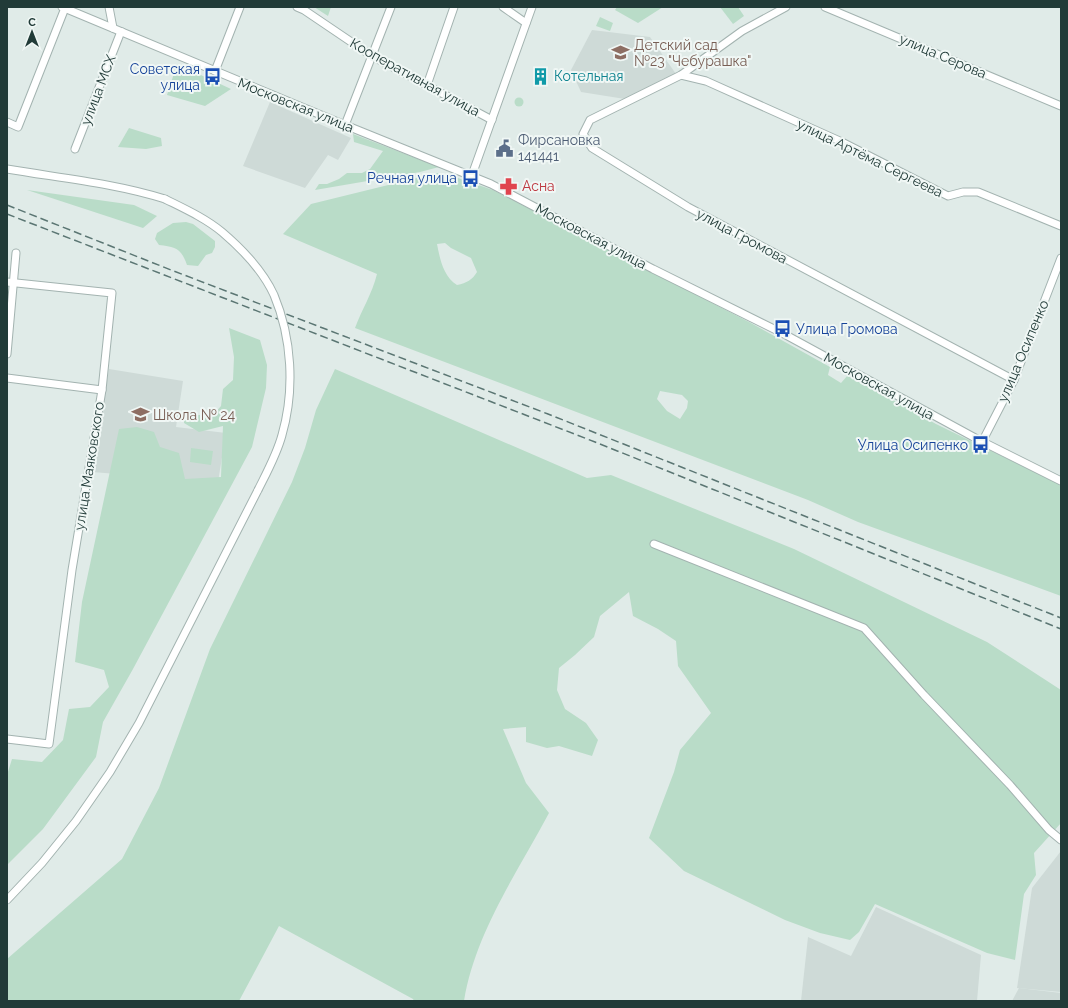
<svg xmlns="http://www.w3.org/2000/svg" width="1068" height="1008" viewBox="0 0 1068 1008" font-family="Raleway,sans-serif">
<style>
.built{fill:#cedad7}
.green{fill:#b9dcc8;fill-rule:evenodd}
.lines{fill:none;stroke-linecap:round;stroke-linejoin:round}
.minor-casing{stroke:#a3b3b0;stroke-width:9}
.minor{stroke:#fff;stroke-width:7}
.rail{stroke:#5b7673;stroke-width:1.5;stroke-dasharray:8 4;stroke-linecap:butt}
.minor-bridge-casing{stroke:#a3b3b0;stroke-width:9;stroke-linecap:butt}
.minor-bridge{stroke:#fff;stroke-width:7}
.labels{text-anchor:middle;stroke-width:4;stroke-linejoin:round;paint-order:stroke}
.education-label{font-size:14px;fill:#785e54;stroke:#f0f7f5;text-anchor:start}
.street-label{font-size:14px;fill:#213b38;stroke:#f0f7f5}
.transit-label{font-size:14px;fill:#164399;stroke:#f0f7f5;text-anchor:end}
.culture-label{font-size:14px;fill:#0d838f;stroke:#f0f7f5;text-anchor:start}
.service-label{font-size:14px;fill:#4e5e75;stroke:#f0f7f5;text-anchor:start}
.health-label{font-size:14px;fill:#be3a42;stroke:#f0f7f5;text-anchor:start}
</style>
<rect width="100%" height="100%" fill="#e0ebe8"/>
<!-- built -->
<g class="built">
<path d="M592 30 650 37 676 74 625 99 581 92 571 70Z"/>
<path d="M270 102 351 138 338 160 328 155 305 188 243 166Z"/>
<path d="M109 369 183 381 176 427 226 433 218 482 92 472Z"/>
<path d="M1061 851V992L1017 988 1032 888Z"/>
<path d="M876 907 981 955 977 1001H801L808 937 851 956Z"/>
<path d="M1019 988 1061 993V1001H1012Z"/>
</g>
<!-- green -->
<g class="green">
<path d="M314 7H331L328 16Z"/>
<path d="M617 7H663L638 23 615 10Z"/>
<path d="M720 7H738L744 16 733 24Z"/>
<path d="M600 17 613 23 610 31 596 26Z"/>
<path d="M177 64 231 89 205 106 167 95Z"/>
<circle cx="519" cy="102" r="4.5"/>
<path d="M129 128 161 138 162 146 146 149 118 147Z"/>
<path d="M353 134 439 167 420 172 315 190 319 184H327L339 179 347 173H362L370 169 383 151 354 142Z"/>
<path d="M437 173 452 176 493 190 749 322 830 367 828 375 841 383 848 375 936 424 1061 485V596L858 522 808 500 355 328C362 309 372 294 377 274L283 234 311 204ZM445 243 451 248 471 258 477 272C472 280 467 283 457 285 443 276 440 259 437 244ZM660 391 682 395 688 401 687 408 680 419 667 411 657 399Z"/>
<path d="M27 190 134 205 157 216 143 228Z"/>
<path d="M186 222 193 224 215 241V247L212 253 206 255 198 266 187 265C181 248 176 247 159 245L155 239 157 233 173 223Z"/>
<path d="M229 328 260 340 267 365 266 388 252 447 133 669 103 722 96 757 43 829 7 865V775L12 759 42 762 63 740 69 709 90 707 109 687 104 670 75 662 82 602 119 429 137 427 154 432 160 447 179 453 185 479 221 477 223 426 199 432 184 423V416L214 414 221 406 223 389 233 380 234 357Z"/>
<path d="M335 369 587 478 611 475 794 549 987 642 1061 690V823L1034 853 1036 875 1024 894 1015 960 987 953 875 904 859 932 850 940 820 933 785 920 684 871 649 838 674 772 680 750 711 713 678 666 676 641 658 629 633 616 629 592 600 616 594 637 575 655 559 668 557 690 565 709 586 723 598 740 592 756 559 746 547 748 526 742V727L503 729 526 783 549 813C517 873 475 933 464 1001H414L413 999 279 926 239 1001H7V959L122 859 159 788 210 649 292 482 305 448 316 410Z"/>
<path d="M191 448 213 451 211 465 190 462Z"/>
</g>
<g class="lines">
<defs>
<g id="minor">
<path d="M62 7 345 125 491 184 653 269 784 334 979 440 1061 481"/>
<path d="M109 7 113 28"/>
<path d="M297 7 304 10 372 56 492 120"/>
<path d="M503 7 526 23"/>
<path d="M786 7 742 31 681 75 590 120 583 134 592 148 688 207 1014 380"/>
<path d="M825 7 1061 106"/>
<path d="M215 71 240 7"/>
<path d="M681 75 706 81 842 142 948 196 963 192H978L1061 226"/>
<path d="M427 85 454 7"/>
<path d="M7 122 18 127 65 8"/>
<path d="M345 125 391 7"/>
<path d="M75 149 120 34 122 32"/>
<path d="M7 169C60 178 114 183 165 199"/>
<path d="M472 175 532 7"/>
<path d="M7 282 112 293 102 390 72 570 49 744 7 739"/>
<path d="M7 354 16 253"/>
<path d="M7 378 102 390"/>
<path d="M982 442 1014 380 1061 258"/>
<path d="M654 544 864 628 924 695 1010 785 1049 830 1061 840"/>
<path d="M7 900 42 863 76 821 110 772 139 723 258 490"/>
</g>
</defs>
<!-- minor casing -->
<use href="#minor" class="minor-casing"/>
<!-- minor -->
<use href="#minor" class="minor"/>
<!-- rail -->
<g class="rail">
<path d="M7 205 171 270 548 414 1061 618"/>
<path d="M7 214 595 442 1061 629"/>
</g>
<defs>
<path id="minor-bridge" d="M165 199C185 209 205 218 222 232 242 249 263 271 274 295 292 338 295 390 282 435 277 454 267 472 258 490"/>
</defs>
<!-- minor-bridge casing -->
<use href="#minor-bridge" class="minor-bridge-casing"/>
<!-- minor-bridge -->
<use href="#minor-bridge" class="minor-bridge"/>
</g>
<!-- icons -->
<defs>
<symbol id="school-bare" viewBox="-9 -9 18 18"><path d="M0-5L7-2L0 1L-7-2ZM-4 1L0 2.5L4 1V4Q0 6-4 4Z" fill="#8d6e63" stroke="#f0f7f5" stroke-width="2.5" paint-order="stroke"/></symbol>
<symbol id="building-bare" viewBox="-9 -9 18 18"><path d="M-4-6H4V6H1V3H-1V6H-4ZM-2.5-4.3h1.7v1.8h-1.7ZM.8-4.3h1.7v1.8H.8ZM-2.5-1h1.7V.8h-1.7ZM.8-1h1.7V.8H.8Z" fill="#0f9aa8" stroke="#f0f7f5" stroke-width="2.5" paint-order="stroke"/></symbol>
<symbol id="bus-bare" viewBox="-9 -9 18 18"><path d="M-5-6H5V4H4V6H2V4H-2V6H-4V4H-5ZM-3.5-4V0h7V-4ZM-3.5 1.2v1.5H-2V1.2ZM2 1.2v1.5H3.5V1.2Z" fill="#1a4fb4" stroke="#f0f7f5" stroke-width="2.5" paint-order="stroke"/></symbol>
<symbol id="civic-bare" viewBox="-9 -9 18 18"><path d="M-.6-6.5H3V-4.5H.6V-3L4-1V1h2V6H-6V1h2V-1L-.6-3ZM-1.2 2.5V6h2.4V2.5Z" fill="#5c6f8a" stroke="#f0f7f5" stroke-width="2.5" paint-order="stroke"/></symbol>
<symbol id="pharmacy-bare" viewBox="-9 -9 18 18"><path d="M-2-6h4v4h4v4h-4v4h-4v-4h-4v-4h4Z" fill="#e0444e" stroke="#f0f7f5" stroke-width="2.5" paint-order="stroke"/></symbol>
</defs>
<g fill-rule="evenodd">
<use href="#school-bare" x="608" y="40" width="25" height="25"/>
<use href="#building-bare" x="528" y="64" width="25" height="25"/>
<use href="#bus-bare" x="200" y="64" width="25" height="25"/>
<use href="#civic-bare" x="492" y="136" width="25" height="25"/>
<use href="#bus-bare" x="458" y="166" width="25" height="25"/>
<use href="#pharmacy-bare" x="496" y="174" width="25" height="25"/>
<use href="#bus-bare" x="770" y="316" width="25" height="25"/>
<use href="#school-bare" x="128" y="402" width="25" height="25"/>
<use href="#bus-bare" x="968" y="432" width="25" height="25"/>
</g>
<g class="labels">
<!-- education labels -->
<g class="education-label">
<text x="634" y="50">Детский сад<tspan x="634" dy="16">№23 "Чебурашка"</tspan></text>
<text x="153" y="420">Школа № 24</text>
</g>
<!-- street labels -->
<g class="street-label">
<text transform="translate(943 56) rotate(23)" y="5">улица Серова</text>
<text transform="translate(415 77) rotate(29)" y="5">Кооперативная улица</text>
<text transform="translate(98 90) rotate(-69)" y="5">улица МСХ</text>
<text transform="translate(296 105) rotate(22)" y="5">Московская улица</text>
<text transform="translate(870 158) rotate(26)" y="5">улица Артёма Сергеева</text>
<text transform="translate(591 236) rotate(28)" y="5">Московская улица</text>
<text transform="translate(742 236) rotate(28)" y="5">улица Громова</text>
<text transform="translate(1023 351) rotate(-67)" y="5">улица Осипенко</text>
<text transform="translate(879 386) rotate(29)" y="5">Московская улица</text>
<text transform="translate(89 466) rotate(-81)" y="5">улица Маяковского</text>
</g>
<!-- transit labels -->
<g class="transit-label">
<text x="200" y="74">Советская<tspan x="200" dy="16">улица</tspan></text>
<text x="457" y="183">Речная улица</text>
<text x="796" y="334" text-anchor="start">Улица Громова</text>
<text x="968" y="450">Улица Осипенко</text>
</g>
<!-- culture labels -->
<g class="culture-label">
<text x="554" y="81">Котельная</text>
</g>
<!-- service labels -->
<g class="service-label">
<text x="518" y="145">Фирсановка<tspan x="518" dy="16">141441</tspan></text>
</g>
<!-- health labels -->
<g class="health-label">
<text x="522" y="191">Асна</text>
</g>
</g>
<!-- border -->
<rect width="1068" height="1008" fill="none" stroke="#213b38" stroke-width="16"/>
<!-- north arrow -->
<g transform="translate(32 32)" stroke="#f0f7f5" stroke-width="3" paint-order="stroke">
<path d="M0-3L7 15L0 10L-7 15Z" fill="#213b38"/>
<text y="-6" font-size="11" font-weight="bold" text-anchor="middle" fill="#213b38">С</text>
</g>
</svg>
